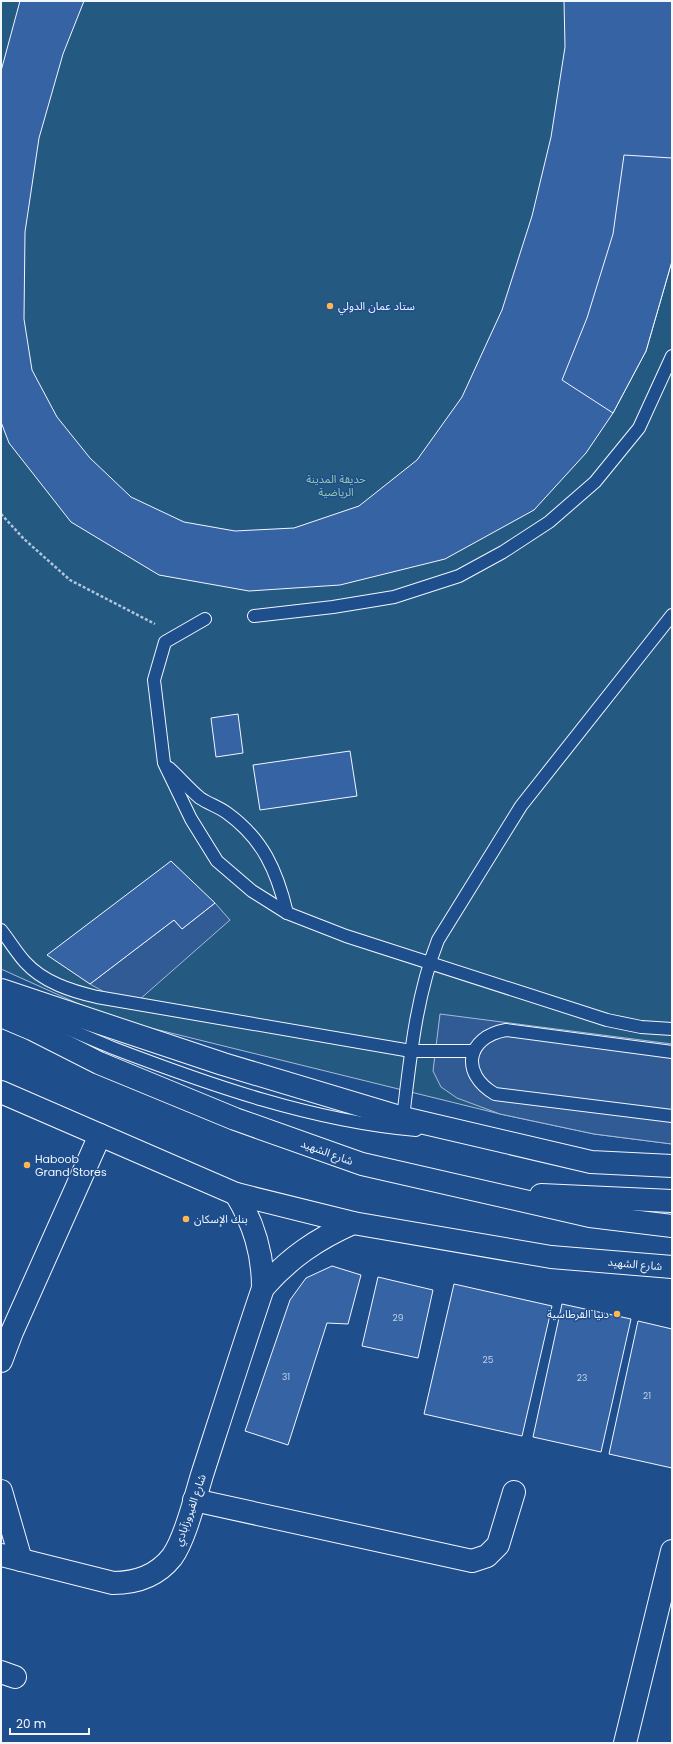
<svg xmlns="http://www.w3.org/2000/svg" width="673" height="1744" viewBox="0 0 673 1744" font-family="Poppins,'Noto Sans Arabic',sans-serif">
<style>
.green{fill:#245a82;stroke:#a8bbd7}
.parking{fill:#305b95;stroke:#a8bbd7}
.building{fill:#3563a3;stroke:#f2f6ff}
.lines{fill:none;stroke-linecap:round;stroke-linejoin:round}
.lane-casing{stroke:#f2f6ff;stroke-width:14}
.street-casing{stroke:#f2f6ff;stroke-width:24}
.secondary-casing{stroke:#f2f6ff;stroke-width:24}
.highway-casing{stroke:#f2f6ff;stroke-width:24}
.path{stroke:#b3c4dc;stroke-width:2.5;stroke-dasharray:3 2;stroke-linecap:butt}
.lane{stroke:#1f4e8c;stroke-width:12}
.street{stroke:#1f4e8c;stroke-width:22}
.secondary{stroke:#1f4e8c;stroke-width:22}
.highway{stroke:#1f4e8c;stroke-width:22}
.poi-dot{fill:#ffb74d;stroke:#1f4e8c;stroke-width:1.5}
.labels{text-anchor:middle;stroke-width:3;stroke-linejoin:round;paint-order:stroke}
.number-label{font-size:9px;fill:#c3d1e8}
.poi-label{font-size:11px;fill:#f2f6ff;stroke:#1f4e8c;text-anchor:start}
.park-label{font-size:11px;fill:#97c8a6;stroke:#1f4e8c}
.street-label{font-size:11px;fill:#f2f6ff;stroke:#1f4e8c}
</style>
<rect width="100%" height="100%" fill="#1f4e8c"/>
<!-- green -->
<path class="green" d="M1 1H672V1144L594 1134 500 1114 110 1018 1 969Z"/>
<!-- parking -->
<g class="parking">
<path d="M215 903 230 920 131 1007 90 984 174 920 182 929Z"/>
<path d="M440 1014 672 1044V1144L594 1134 500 1114 457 1098 441 1087 433 1071Z"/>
</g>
<!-- building -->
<g class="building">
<path d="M20 1H84L63 54 39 138 25 232 24 319 32 370 57 417 90 458 131 497 184 522 235 531 294 528 359 506 417 460 462 397 502 310 532 216 551 137 565 47 564 1H672V261L646 351 613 413 586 453 534 510 445 559 340 585 249 591 159 575 71 522 9 443 1 422V71Z"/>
<path d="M624 155 672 158V261L646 351 613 413 562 380 587 318 613 234Z"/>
<path d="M238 714 243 753 216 757 211 718Z"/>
<path d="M350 751 357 796 260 810 253 765Z"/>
<path d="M171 861 215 903 182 929 174 920 90 984 47 955Z"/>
<path d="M332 1266 361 1275 348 1324 327 1323 288 1445 245 1431 290 1300 306 1278Z"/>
<path d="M378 1277 433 1290 418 1358 362 1346Z"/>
<path d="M454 1284 552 1306 522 1436 424 1414Z"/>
<path d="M562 1304 631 1319 601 1452 533 1437Z"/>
<path d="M638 1321 672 1329V1468L609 1454Z"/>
</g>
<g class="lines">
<defs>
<g id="lane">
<path d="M254 616 333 607 394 597 459 576 503 552 549 522 595 482 639 428 672 356"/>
<path d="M205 619 165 642 154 680 164 763 191 819 217 861 252 891 287 913 346 936 607 1020 641 1027 672 1029"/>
<path d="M169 768C180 778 189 789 200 798 209 804 219 807 227 813 263 839 277 871 287 913"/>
<path d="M1 930C9 940 16 952 25 962 43 982 71 991 97 997L411 1051H474"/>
<path d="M1 1003C39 1015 76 1033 113 1048 210 1085 312 1121 416 1130"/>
<path d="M672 1052 506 1030C466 1037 460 1074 495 1094L672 1116"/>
<path d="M403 1118C410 1059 416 996 438 940L521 806 672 615"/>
</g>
<g id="street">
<path d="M263 1288C289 1258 317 1239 353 1223"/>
<path d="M1 1361 12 1332 100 1135"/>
<path d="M1 1491 21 1560"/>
<path d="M194 1500 472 1561 487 1556 498 1545 514 1492"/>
<path d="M1 1555 113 1583C136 1583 157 1576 172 1557 185 1539 195 1498 202 1475 222 1413 242 1350 263 1288 263 1253 254 1224 236 1194"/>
<path d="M1 1672 15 1677"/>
<path d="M625 1743 672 1551"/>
</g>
<path id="secondary" d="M1 990 223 1064 403 1118 591 1162 672 1166"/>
<g id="highway">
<path d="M1 1016 32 1029 99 1063 235 1119 362 1164 590 1216 672 1226"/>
<path d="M1 1092 236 1194 353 1223 551 1257 672 1267"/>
<path d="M541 1195 672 1201"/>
</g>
</defs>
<!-- lane casing -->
<use href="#lane" class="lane-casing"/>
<!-- street casing -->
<use href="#street" class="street-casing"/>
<!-- secondary casing -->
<use href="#secondary" class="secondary-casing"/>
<!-- highway casing -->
<use href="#highway" class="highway-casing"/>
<!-- path -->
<path class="path" d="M1 514 24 539 70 580 155 624"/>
<!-- lane -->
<use href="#lane" class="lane"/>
<!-- street -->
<use href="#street" class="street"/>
<!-- secondary -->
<use href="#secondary" class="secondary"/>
<!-- highway -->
<use href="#highway" class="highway"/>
</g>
<!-- markers -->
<g class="poi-dot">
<circle cx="330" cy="306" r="4"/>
<circle cx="27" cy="1165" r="4"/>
<circle cx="186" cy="1219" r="4"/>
<circle cx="617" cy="1314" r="4"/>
</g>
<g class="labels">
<!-- number labels -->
<g class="number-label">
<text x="398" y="1321">29</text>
<text x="488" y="1363">25</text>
<text x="286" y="1380">31</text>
<text x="582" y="1381">23</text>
<text x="647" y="1399">21</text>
</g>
<!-- poi labels -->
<g class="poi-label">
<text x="338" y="310">ستاد عمان الدولي</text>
<text x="35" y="1163">Haboob<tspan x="35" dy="13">Grand Stores</tspan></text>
<text x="194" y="1223">بنك الإسكان</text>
<text x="609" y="1318" text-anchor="end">دنيا القرطاسية</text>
</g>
<!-- park labels -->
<g class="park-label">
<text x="336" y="483">حديقة المدينة<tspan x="336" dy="13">الرياضية</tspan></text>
</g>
<!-- street labels -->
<g class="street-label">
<text transform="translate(327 1152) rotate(20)" y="4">شارع الشهيد</text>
<text transform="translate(635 1264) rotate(5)" y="4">شارع الشهيد</text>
<text transform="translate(190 1510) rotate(-71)" y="4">شارع الفيروزآبادي</text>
</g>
</g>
<!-- border -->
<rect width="673" height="1744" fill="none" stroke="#f2f6ff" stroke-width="4"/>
<!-- scale -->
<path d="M10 1728v6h79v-6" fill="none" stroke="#f2f6ff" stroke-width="2"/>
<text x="16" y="1728" font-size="12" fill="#f2f6ff" stroke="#1f4e8c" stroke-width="3" paint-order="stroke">20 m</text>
</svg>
